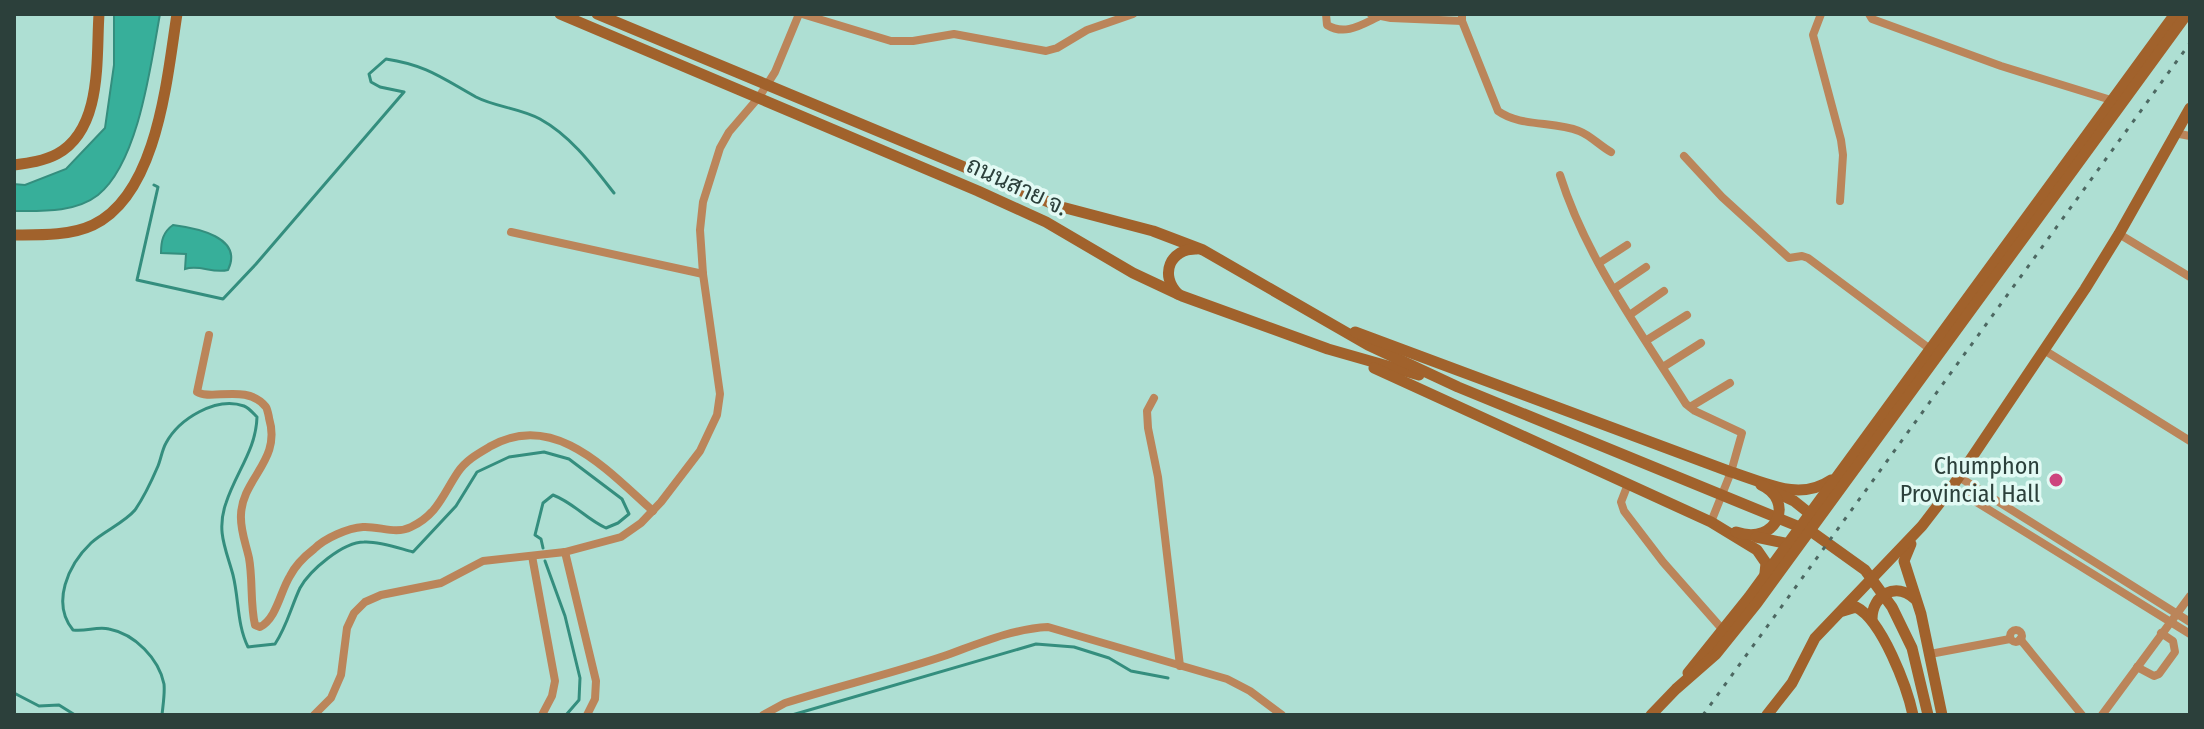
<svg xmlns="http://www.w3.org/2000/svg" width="2204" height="729" viewBox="0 0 2204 729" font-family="'Fira Sans Condensed',Sarabun,sans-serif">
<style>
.water{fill:#37af9a;stroke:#348e7e;stroke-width:2}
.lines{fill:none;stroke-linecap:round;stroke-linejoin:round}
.stream{stroke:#348e7e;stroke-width:3}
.street{stroke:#bb855a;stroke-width:8}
.secondary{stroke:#a1622c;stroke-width:11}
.rail{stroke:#4d6862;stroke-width:3;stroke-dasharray:4 8;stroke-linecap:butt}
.poi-dot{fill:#cd447d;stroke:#e2faf4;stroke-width:3}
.labels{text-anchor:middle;stroke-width:7;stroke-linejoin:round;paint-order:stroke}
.street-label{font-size:24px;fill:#2c403b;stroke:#e2faf4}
.poi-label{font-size:24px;fill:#2c403b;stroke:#e2faf4;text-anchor:end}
</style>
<rect width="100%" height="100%" fill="#aedfd3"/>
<!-- water -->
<g class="water">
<path d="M114 14H160C151 63 139 162 98 195 75 213 41 211 14 211V184L25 185 66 169 105 128 114 65Z"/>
<path d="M173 225C196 228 244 237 228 270 212 274 200 264 185 269L186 254 161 253C161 241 163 232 173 225Z"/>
</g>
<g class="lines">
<!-- stream -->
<g class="stream">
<path d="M154 185 158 187 137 280 223 299 256 264 404 92 380 87 371 82 369 74 386 59C426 65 442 78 476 97 495 107 520 108 540 119 571 136 593 166 614 193"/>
<path d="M545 561 565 616 580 678 579 700 566 715"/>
<path d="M14 693 39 706 59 705 75 715"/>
<path d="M162 715C163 705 165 693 164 684 159 659 135 634 109 629 97 626 86 632 73 630 51 603 68 565 91 543 104 531 124 523 135 510 144 497 152 480 158 466 161 459 162 450 166 443 179 419 216 396 244 406 249 408 253 413 257 417 256 450 236 472 226 503 216 531 226 549 233 575 239 599 237 625 248 647L275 644C287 626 291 607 300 588 310 570 343 542 364 542 379 541 398 548 413 552L456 506 477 472 509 457 544 452 569 459 622 499 629 514 618 523 606 528C586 519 574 503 553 495L543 503 535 535 541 539 543 548"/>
<path d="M792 715 1036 644 1074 647 1109 658 1131 671 1168 678"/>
</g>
<!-- street -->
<g class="street">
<path d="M802 14 891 41H913L954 34 1046 51 1057 48 1087 30 1133 14"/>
<path d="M1326 14 1327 25C1345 36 1361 25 1378 17"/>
<path d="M1371 14 1391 18 1462 21"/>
<path d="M1462 14V21L1498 111C1520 127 1554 121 1579 131 1590 135 1600 146 1611 152"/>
<path d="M1821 14 1813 35 1841 140 1843 155 1840 201"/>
<path d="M1869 14 1872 19 2001 66 2111 100"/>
<path d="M2174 133 2190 136"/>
<path d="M1684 156 1722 197 1789 258 1802 256 1808 258 1930 349"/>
<path d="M1560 175C1586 258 1640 331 1686 404L1695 411 1742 433 1731 472 1711 522"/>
<path d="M511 232 703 274"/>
<path d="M2119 234 2190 277"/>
<path d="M1599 263 1627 245"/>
<path d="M1615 288 1646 267"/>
<path d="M1631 314 1664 291"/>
<path d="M209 335 197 392C211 401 247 383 266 407 267 408 269 417 269 418 282 461 242 478 241 515 240 530 246 544 249 558 253 580 250 603 255 625L260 627C277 618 280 592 290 576 295 566 305 556 314 549 325 538 348 528 363 527 380 526 395 535 411 527 438 514 443 494 458 472 466 460 479 453 491 446 555 410 609 472 653 511"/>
<path d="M1647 340 1687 315"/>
<path d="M2044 350 2190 441"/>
<path d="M1663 367 1701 343"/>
<path d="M1154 398 1147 411 1148 428 1158 477 1180 666"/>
<path d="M1690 407 1730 383"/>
<path d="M1959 477 2190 622"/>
<path d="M1628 484 1621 502 1624 511 1663 562 1723 630"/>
<path d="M1952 487 2190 634"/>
<path d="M565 552 596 681 595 699 587 715"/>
<path d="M532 556 555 681 552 696 542 715"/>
<circle cx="2016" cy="636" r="6"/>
<path d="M2020 639 2082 715"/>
<path d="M1930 654 2010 639"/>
<path d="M2137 667 2154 676 2159 674 2175 652 2173 641 2161 633"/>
<path d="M314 715 331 698 341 675 347 628 354 613 365 602 381 595 441 583 483 561 565 552 621 537 641 523 661 502 700 451 717 415 720 394 703 274 700 230 703 202 720 148 729 132 759 97 775 72 799 14"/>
<path d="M763 715 785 703C839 686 894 673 947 655 980 643 1012 629 1048 627L1227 679 1250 691 1282 715"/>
<path d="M2102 715 2190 596"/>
</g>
<!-- secondary -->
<g class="secondary">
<path d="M560 14 978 191 1046 222 1133 273 1182 296 1328 349 1419 375"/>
<path d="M597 14 1058 206 1153 231 1203 250 1368 345 1458 387 1812 532 1865 570 1892 607 1912 648 1928 715"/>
<path d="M14 165C29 163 44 161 57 154 103 129 96 58 99 14"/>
<path d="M14 235C39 235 70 236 93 225 158 194 167 77 177 14"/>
<path d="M1178 294C1159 275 1170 248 1197 249"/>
<path d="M1355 332 1731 472C1764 482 1799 502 1831 480"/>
<path d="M1374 368 1711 522 1757 550 1766 563 1765 573"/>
<path d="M1771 490 1794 501 1814 517"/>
<path d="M1736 532C1778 546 1795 500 1761 485"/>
<path d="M1756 537 1794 545"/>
<path d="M1911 544 1904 561 1921 614 1942 715"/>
<path d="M1843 611 1856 607C1882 620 1907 687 1913 715"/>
<path d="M1872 619C1872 595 1896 581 1915 599"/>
<path d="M1688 673 1749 597 2175 14"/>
<path d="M1651 715 1676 689 1716 654 1757 603 2187 14"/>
<path d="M1767 715 1792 683 1815 638 1922 526 1952 487 2085 289 2119 234 2190 108"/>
</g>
<!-- rail -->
<path class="rail" d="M1703 715 2190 43"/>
</g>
<!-- markers -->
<circle class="poi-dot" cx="2056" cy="480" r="8"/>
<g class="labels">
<!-- street labels -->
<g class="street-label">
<text transform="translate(1017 186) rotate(25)" y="8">ถนนสาย จ.</text>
</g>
<!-- poi labels -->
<g class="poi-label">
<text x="2040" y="474">Chumphon<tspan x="2040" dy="28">Provincial Hall</tspan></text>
</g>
</g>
<!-- border -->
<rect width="2204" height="729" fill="none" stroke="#2c403b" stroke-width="32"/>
</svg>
